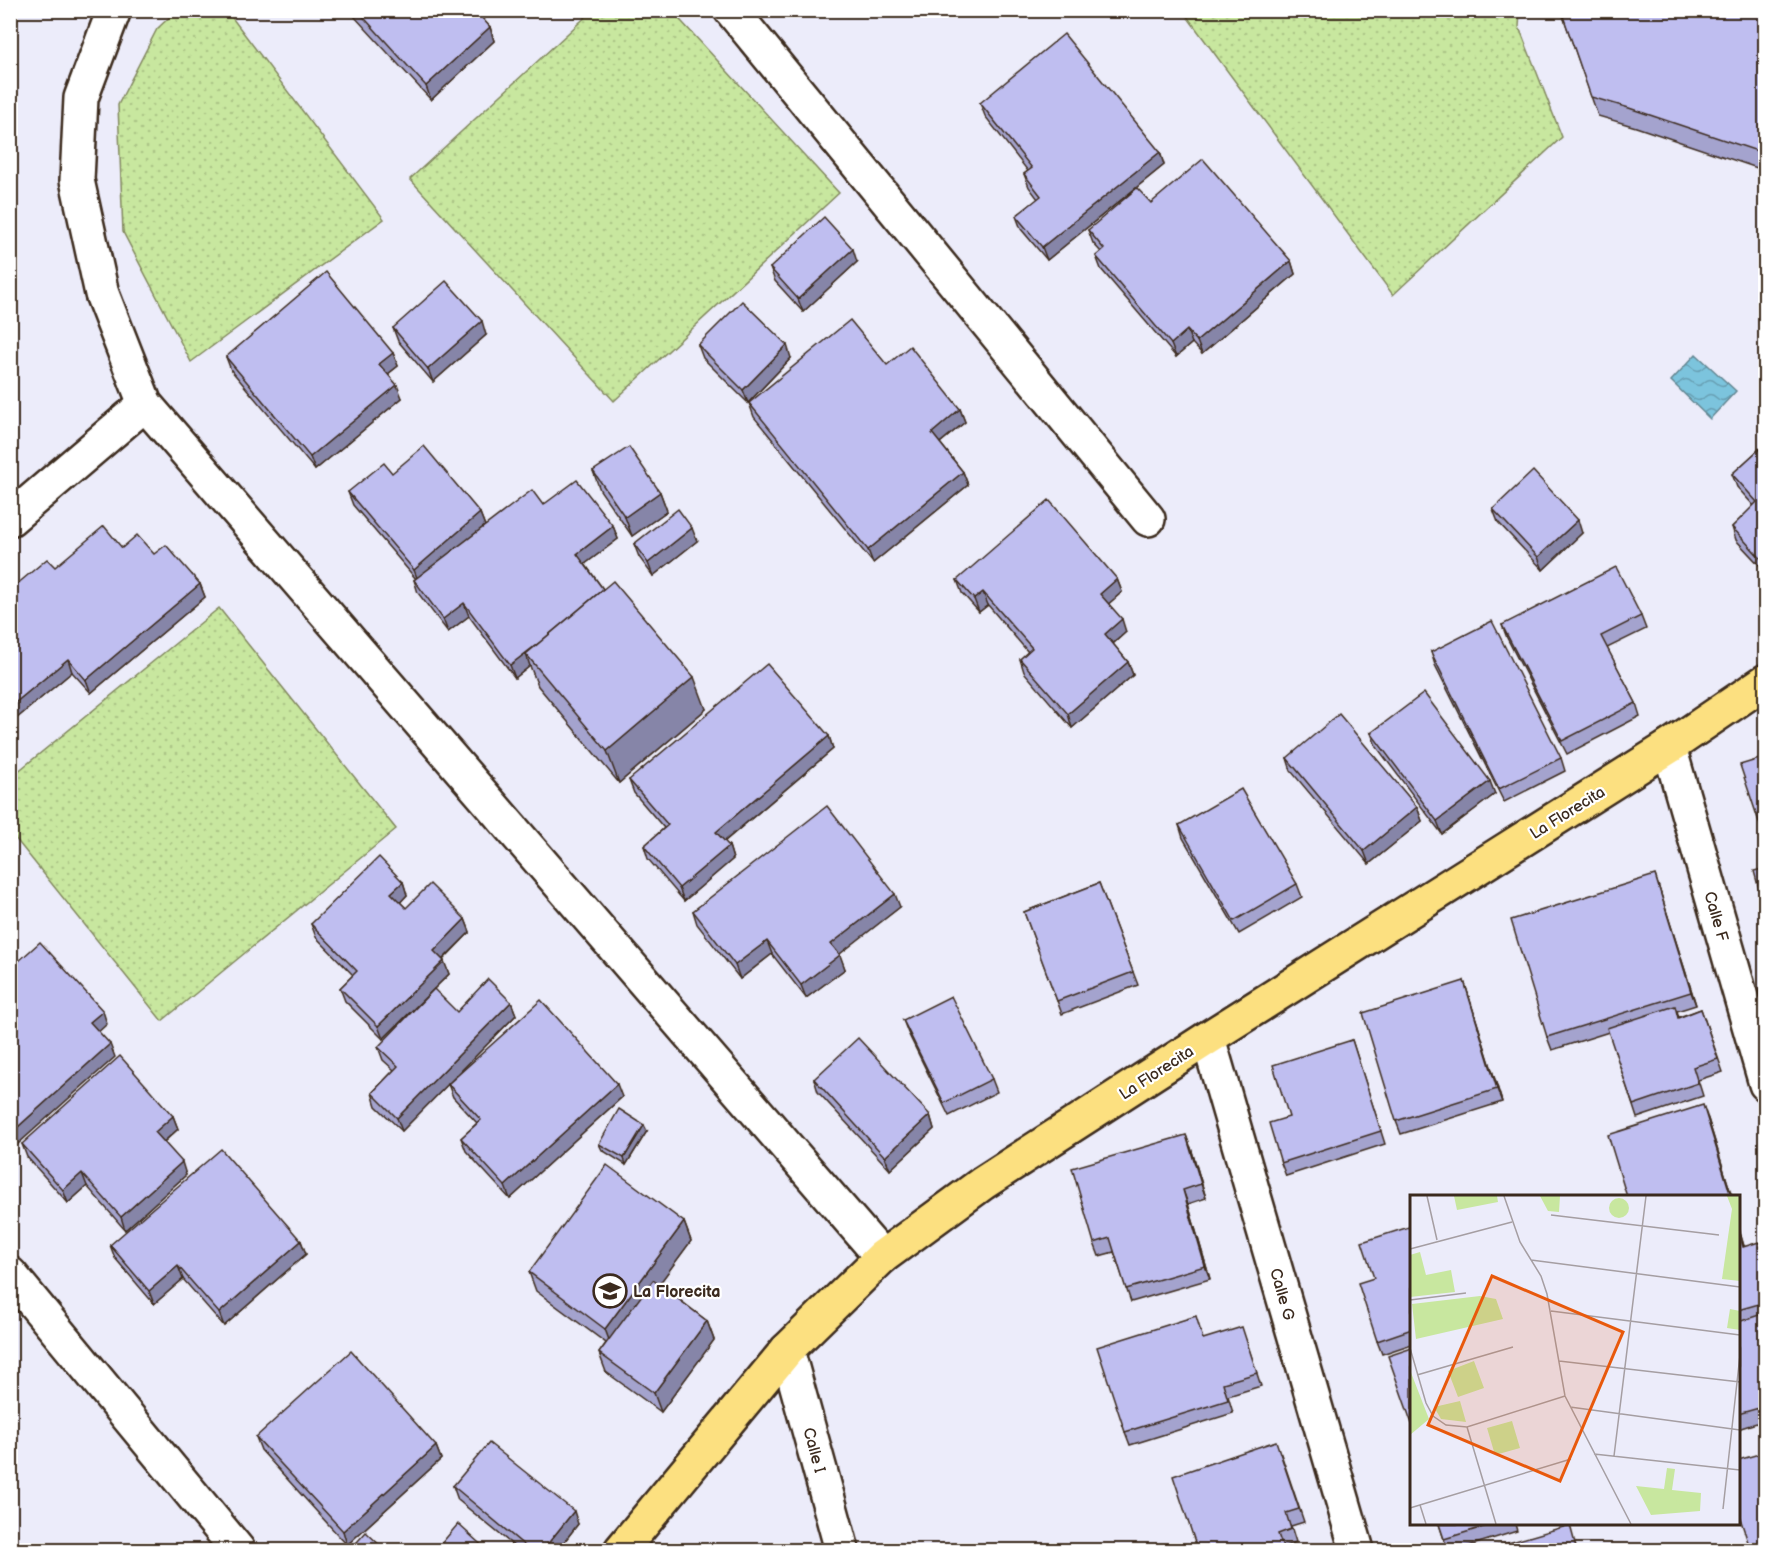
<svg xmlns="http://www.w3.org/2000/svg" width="1776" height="1561" viewBox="0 0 1776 1561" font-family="'Balsamiq Sans',sans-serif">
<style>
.grass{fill:url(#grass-dots);stroke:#82885e;stroke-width:1.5}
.water{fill:url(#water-waves);stroke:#628691;stroke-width:1.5}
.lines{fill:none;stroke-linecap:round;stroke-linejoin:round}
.minor-casing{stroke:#3b2a1e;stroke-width:38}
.major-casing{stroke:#3b2a1e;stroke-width:38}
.minor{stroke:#fff;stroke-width:33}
.major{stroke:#fce080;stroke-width:33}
.wall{fill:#a4a3ce;stroke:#3b2a1e;stroke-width:1.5}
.shaded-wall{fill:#8685a8;stroke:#3b2a1e;stroke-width:1.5}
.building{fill:#bfbef0;stroke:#3b2a1e;stroke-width:1.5}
.labels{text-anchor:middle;stroke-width:4.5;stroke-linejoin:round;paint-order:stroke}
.street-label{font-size:16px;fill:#3b2a1e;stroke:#fff}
.poi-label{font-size:16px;font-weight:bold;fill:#3b2a1e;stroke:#fff;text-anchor:start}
.inset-road{fill:none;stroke:#a59ea2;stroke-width:1.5}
.view{fill:#e8590c;fill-opacity:0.15;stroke:#e8590c;stroke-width:3}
.inset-edge{fill:none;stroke:#3b2a1e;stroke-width:3}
</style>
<defs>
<pattern id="grass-dots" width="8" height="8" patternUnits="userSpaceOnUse" patternTransform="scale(1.5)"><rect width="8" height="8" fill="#c8e79f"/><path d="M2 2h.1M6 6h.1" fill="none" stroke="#adc688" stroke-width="1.8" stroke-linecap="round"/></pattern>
<pattern id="water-waves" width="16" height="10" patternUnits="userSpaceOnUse" patternTransform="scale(1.5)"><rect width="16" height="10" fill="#7cc4dd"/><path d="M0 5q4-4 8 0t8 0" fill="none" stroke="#679fb3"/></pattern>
</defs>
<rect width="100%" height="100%" fill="#ececfa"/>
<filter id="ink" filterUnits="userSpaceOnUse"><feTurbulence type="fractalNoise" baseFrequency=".0167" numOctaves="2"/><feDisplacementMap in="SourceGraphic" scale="12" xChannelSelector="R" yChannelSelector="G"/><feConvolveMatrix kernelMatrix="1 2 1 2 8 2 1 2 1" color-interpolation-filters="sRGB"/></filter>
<g filter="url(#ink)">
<!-- grass -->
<g class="grass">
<path d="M671 10 839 193 614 401 410 179 592 11Z"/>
<path d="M176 11H227L384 219 191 362 123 232 118 105 157 29Z"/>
<path d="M1183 11H1520L1519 27 1562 137 1393 295Z"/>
<path d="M219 608 396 829 162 1021 11 833V777Z"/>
</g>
<!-- water -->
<path class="water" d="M1696 354 1736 391 1710 419 1671 381Z"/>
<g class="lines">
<defs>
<g id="minor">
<path d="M114 10 81 98 77 180 102 294 145 404 882 1257"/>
<path d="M731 10 1148 519"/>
<path d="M10 519 145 404"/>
<path d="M1669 747 1766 1084"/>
<path d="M1208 1038 1357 1550"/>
<path d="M10 1274 238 1550"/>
<path d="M787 1350 842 1550"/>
</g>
<path id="major" d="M621 1550 787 1350 882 1257 983 1183 1208 1038 1669 747 1766 681"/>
</defs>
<!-- minor casing -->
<use href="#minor" class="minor-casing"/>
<!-- major casing -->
<use href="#major" class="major-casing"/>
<!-- minor -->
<use href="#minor" class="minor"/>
<!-- major -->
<use href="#major" class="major"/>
</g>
<!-- wall -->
<g class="wall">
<path d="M352 10H482L478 15 490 27 494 41 431 100 353 15Z"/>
<path d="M1561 10H1766V171L1636 127 1598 116Z"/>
<path d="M980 103 1160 152 1164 165 1047 260 1021 229 1016 216 1038 199 1029 187 1024 174 1028 171 985 116Z"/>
<path d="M1151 203 1291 261 1295 274 1202 354 1192 343 1176 357 1101 269 1096 256 1101 252 1093 243 1088 230Z"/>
<path d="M857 262 803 312 775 281 770 268Z"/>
<path d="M393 328 486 335 433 382 398 341Z"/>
<path d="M698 345 791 358 748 403 703 358Z"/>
<path d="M393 353 398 366 388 374 402 398 315 470 231 370 226 357Z"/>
<path d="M887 365 960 409 965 422 940 443 963 472 968 485 873 563 754 417 749 403Z"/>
<path d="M1766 443V572L1736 540 1732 527 1754 506 1737 487 1732 474Z"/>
<path d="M593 471 660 492 667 511 632 536 600 490Z"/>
<path d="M392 473 480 513 485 526 543 505 613 526 618 539 585 564 603 589 706 709 619 783 538 686 530 666 515 678 469 616 448 632 418 593 414 580 416 579 353 505 348 492Z"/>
<path d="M1493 509 1582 533 1543 570 1498 522Z"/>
<path d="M697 541 653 576 639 557 634 544Z"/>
<path d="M122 548 154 554 200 584 205 597 91 693 72 672 10 724V590L55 567Z"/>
<path d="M1117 579 1122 592 1108 604 1126 632 1113 644 1128 662 1133 675 1072 728 1024 672 1020 659 1028 652 988 605 979 612 962 593 957 580Z"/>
<path d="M1641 616 1646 629 1607 648 1636 703 1640 716 1567 754 1507 638 1502 625Z"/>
<path d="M1431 652 1561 758 1565 771 1504 802 1435 665Z"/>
<path d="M1371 733 1495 794 1442 834 1376 746Z"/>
<path d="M829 736 833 749 724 842 729 846 733 859 684 901 648 859 644 846 664 828 634 793 629 780Z"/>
<path d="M1287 758 1417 807 1422 821 1369 864 1291 771Z"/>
<path d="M1179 825 1297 884 1302 897 1239 934 1183 838Z"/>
<path d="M403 882 407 895 400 902 406 908 465 919 470 932 443 960 449 974 383 1039 345 1001 340 988 353 975 316 937 311 924Z"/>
<path d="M1099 883 1138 985 1062 1014 1024 912Z"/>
<path d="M1659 888 1696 1005 1677 1011 1679 1017 1701 1009 1723 1072 1698 1080 1703 1096 1637 1118 1609 1032 1552 1050 1547 1037Z"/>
<path d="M900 907 839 954 845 969 806 998 772 954 740 979 697 924 693 911Z"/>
<path d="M1464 981 1502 1102 1401 1134 1396 1121Z"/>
<path d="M511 1002 516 1015 402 1131 376 1106 372 1093 394 1070 383 1060 378 1047 457 1012Z"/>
<path d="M903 1020 992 1079 997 1092 949 1116 908 1033Z"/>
<path d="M1352 1040 1385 1144 1286 1176 1281 1163 1289 1117Z"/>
<path d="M814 1079 930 1115 934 1129 890 1170 818 1092Z"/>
<path d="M448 1084 622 1097 510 1199 466 1151 461 1138 477 1123 453 1097Z"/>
<path d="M173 1116 178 1129 164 1142 186 1175 125 1230 87 1186 68 1203 27 1157 22 1144Z"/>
<path d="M1708 1119 1732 1197H1627Z"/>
<path d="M647 1131 626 1165 602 1150 599 1144Z"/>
<path d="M1191 1148 1206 1198 1188 1204 1210 1279 1131 1302 1114 1252 1099 1256 1094 1243Z"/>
<path d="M684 1222 691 1241 659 1284 707 1321 714 1340 661 1412 606 1372 599 1353 606 1343 536 1291 529 1272Z"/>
<path d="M1412 1226V1344L1382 1354 1377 1341 1374 1278Z"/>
<path d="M1738 1226 1744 1246 1764 1255 1766 1260V1420L1738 1429Z"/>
<path d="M301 1241 306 1254 224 1326 183 1279 154 1304 115 1258 110 1245Z"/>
<path d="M1204 1339 1246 1340 1261 1386 1228 1396 1233 1413 1130 1445 1125 1432Z"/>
<path d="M256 1437 436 1446 441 1459 347 1545 261 1450Z"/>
<path d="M1281 1454 1304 1522 1291 1526 1296 1542 1283 1547 1198 1551Z"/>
<path d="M453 1486 578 1524 557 1551H520L458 1500Z"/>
<path d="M1439 1524H1515L1517 1531 1453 1551H1448Z"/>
</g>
<!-- shaded-wall -->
<g class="shaded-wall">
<path d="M472 10H482L474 18Z"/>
<path d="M490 27 494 41 431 100 426 86Z"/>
<path d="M1160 152 1164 165 1047 260 1042 247Z"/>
<path d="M853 249 857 262 803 312 798 299Z"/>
<path d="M1291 261 1295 274 1202 354 1197 341Z"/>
<path d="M482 321 486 335 433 382 428 369Z"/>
<path d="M1187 330 1192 343 1176 357 1171 344Z"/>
<path d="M787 345 791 358 748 403 743 390Z"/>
<path d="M393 353 398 366 384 377 379 364Z"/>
<path d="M397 385 402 398 315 470 310 457Z"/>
<path d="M960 409 965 422 936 446 932 433Z"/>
<path d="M963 472 968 485 873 563 868 550Z"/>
<path d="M660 492 667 511 632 536 625 517Z"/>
<path d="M480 513 485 526 419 583 414 570Z"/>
<path d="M1578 520 1582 533 1543 570 1538 557Z"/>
<path d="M613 526 618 539 581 567 577 554Z"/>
<path d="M692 528 697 541 653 576 648 563Z"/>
<path d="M1117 579 1122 592 1105 607 1100 594Z"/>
<path d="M200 584 205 597 91 693 86 680Z"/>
<path d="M605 592 526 654 530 666 515 678 510 665Z"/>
<path d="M983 592 988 605 979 612 974 599Z"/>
<path d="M464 603 469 616 448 632 443 619Z"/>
<path d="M1122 619 1126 632 1109 647 1105 634Z"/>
<path d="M68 659 72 672 10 724V707Z"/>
<path d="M1128 662 1133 675 1072 728 1068 714Z"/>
<path d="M694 677 706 709 619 783 607 751Z"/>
<path d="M829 736 833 749 720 845 716 832Z"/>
<path d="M1490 781 1495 794 1442 834 1437 821Z"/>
<path d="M1417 807 1422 821 1369 864 1364 851Z"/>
<path d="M729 846 733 859 684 901 679 888Z"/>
<path d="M1655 875 1659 888 1696 1005 1691 992Z"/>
<path d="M403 882 407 895 396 907 391 893Z"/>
<path d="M895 894 900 907 836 957 831 944Z"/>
<path d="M465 919 470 932 438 964 434 951Z"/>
<path d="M767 941 772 954 740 979 735 965Z"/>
<path d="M840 955 845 969 806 998 801 985Z"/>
<path d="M444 961 449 974 383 1039 378 1026Z"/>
<path d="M1464 981 1468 994 1502 1102 1497 1089Z"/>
<path d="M511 1002 516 1015 402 1131 397 1118Z"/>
<path d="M103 1011 107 1024 95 1035 90 1022Z"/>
<path d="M110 1044 115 1057 10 1151V1134Z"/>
<path d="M617 1084 622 1097 510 1199 505 1186Z"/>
<path d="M1703 1105 1708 1119 1732 1197 1730 1193Z"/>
<path d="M930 1115 934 1129 890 1170 885 1157Z"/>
<path d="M173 1116 178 1129 160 1145 155 1132Z"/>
<path d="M644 1125 647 1131 626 1165 624 1158Z"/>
<path d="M1186 1135 1191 1148 1206 1198 1201 1184Z"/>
<path d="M182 1162 186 1175 125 1230 121 1217Z"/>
<path d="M82 1173 87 1186 68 1203 63 1190Z"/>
<path d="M1183 1190 1188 1204 1210 1279 1205 1266Z"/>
<path d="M684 1222 691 1241 612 1348 605 1329Z"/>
<path d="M1738 1226 1748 1260 1738 1230Z"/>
<path d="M301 1241 306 1254 224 1326 219 1313Z"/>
<path d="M178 1266 183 1279 154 1304 149 1291Z"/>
<path d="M707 1321 714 1340 661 1412 654 1393Z"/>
<path d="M436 1446 441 1459 347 1545 343 1531Z"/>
<path d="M574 1511 578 1524 557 1551H542Z"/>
</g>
<!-- building -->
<g class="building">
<path d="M357 10H475L490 27 426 86Z"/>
<path d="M1561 10H1766V154L1629 108 1591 97Z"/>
<path d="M1064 34 1160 152 1042 247 1016 216 1041 196 1024 174 1032 168 980 103Z"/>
<path d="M1203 159 1291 261 1197 341 1187 330 1171 344 1096 256 1104 249 1088 230 1137 188 1151 203Z"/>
<path d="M824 217 853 249 798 299 770 268Z"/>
<path d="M326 272 393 353 379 364 397 385 310 457 226 357Z"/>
<path d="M446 281 482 321 428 369 393 328Z"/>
<path d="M742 301 787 345 743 390 698 345Z"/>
<path d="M850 320 887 365 910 346 960 409 932 433 963 472 868 550 749 403Z"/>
<path d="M1766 443V564L1732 527 1757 502 1732 474Z"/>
<path d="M424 446 480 513 414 570 348 492 384 463 392 473Z"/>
<path d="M629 447 660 492 625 517 593 471Z"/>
<path d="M1533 471 1578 520 1538 557 1493 509Z"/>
<path d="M577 480 613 526 577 554 603 589 540 642 510 665 464 603 443 619 414 580 532 490 543 505Z"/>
<path d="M1049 500 1117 579 1100 594 1122 619 1105 634 1128 662 1068 714 1020 659 1032 648 983 592 974 599 957 580Z"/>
<path d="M678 509 692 528 648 563 634 544Z"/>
<path d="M104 526 122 548 137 535 154 554 166 545 200 584 86 680 68 659 10 707V590L47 559 55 567Z"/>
<path d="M1616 567 1641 616 1601 636 1636 703 1562 741 1502 625Z"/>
<path d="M613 581 694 677 607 751 526 654Z"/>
<path d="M1492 621 1561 758 1499 789 1431 652Z"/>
<path d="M767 664 829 736 716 832 729 846 679 888 644 846 668 825 629 780Z"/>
<path d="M1424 693 1490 781 1437 821 1371 733Z"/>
<path d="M1339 714 1417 807 1364 851 1287 758Z"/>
<path d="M1766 757V843L1740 765Z"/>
<path d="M1241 789 1297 884 1234 921 1179 825Z"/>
<path d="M827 806 895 894 831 944 840 955 801 985 767 941 735 965 693 911Z"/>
<path d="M379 857 403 882 391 893 406 908 430 884 465 919 434 951 444 961 378 1026 340 988 357 971 311 924Z"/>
<path d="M1766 868V915L1754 871Z"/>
<path d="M1655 875 1691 992 1547 1037 1511 920Z"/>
<path d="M1099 883 1133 972 1057 1001 1024 912Z"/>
<path d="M40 942 103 1011 90 1022 110 1044 10 1134V969Z"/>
<path d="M488 979 511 1002 397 1118 372 1093 398 1066 378 1047 434 989 457 1012Z"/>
<path d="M1464 981 1497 1089 1396 1121 1363 1013Z"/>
<path d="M951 996 992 1079 944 1103 903 1020Z"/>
<path d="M541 1000 617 1084 505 1186 461 1138 481 1120 448 1084Z"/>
<path d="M1675 1006 1678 1018 1701 1009 1718 1059 1693 1067 1698 1083 1633 1105 1607 1028Z"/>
<path d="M858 1038 930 1115 885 1157 814 1079Z"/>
<path d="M1352 1040 1381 1131 1281 1163 1269 1123 1289 1117 1273 1065Z"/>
<path d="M120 1056 173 1116 155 1132 182 1162 121 1217 82 1173 63 1190 22 1144Z"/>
<path d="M1703 1105 1730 1193 1718 1197H1627L1608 1135Z"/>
<path d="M619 1109 644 1125 624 1158 599 1144Z"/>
<path d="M1186 1135 1201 1184 1183 1190 1205 1266 1126 1289 1110 1238 1094 1243 1072 1168Z"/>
<path d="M221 1149 301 1241 219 1313 178 1266 149 1291 110 1245Z"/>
<path d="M607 1165 684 1222 605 1329 529 1272Z"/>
<path d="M1412 1226V1329L1377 1341 1358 1283 1374 1278 1362 1242Z"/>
<path d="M1738 1230 1743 1247 1759 1242 1766 1265V1302L1738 1310Z"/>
<path d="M653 1280 707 1321 654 1393 599 1353Z"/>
<path d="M1765 1313 1766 1406 1738 1414V1322Z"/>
<path d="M1196 1316 1203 1339 1242 1327 1257 1373 1223 1383 1228 1400 1125 1432 1097 1347Z"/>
<path d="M1412 1348V1424L1388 1356Z"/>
<path d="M351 1351 436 1446 343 1531 256 1437Z"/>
<path d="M1276 1441 1299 1509 1286 1513 1291 1529 1278 1534 1284 1551H1198L1173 1476Z"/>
<path d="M489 1443 574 1511 542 1551H531L453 1486Z"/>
<path d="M1766 1452V1548L1758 1551H1751L1738 1512V1460Z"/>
<path d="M458 1524 488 1551H435Z"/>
<path d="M1439 1524H1493L1444 1539Z"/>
<path d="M1570 1525 1577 1551H1481Z"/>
<path d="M366 1532 386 1551H349Z"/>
</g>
</g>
<!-- icons -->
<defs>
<symbol id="school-ring" viewBox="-11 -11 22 22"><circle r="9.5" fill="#fff" stroke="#3b2a1e" stroke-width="1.5"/><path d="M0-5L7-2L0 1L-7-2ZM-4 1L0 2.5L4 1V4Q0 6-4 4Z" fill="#3b2a1e"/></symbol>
</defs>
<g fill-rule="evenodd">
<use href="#school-ring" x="591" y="1272" width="38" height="38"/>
</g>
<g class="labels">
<!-- street labels -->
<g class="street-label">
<text transform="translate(1567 812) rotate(-32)" y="6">La Florecita</text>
<text transform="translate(1717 916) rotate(74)" y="6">Calle F</text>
<text transform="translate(1156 1072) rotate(-33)" y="6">La Florecita</text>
<text transform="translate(1283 1294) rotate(74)" y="6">Calle G</text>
<text transform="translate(815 1450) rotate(75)" y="6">Calle I</text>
</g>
<!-- poi labels -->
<g class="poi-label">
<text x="633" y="1297">La Florecita</text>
</g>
</g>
<!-- overview -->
<g transform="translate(1410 1195)">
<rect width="330" height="330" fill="#ececfa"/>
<path d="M44 1H87L88 7 47 15ZM130 1H150L149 17 138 16ZM317 1H330V86L312 84 322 14ZM199 13a10 10 0 1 1 20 0a10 10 0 1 1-20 0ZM10 57 16 80 41 75 45 97 0 102V60ZM70 101 86 104 93 124 6 144 2 109ZM320 114 330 116V135L317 133ZM64 166 74 193 48 202 38 176ZM50 206 56 227 31 224 24 212ZM102 226 110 253 85 260 77 233Z" fill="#c8e79f"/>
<path d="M0 175 19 224 0 240ZM257 273 265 274 262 295 291 298 290 316 241 320 226 291 254 294Z" fill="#c8e79f"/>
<path d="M267 297 290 300 288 312 266 309Z" fill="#c8e79f"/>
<path class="inset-road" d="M17 1 27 45M94 1 110 47 131 81 137 99 155 201 221 329M141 20 309 40M0 54 102 27M121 65 330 92M0 105 56 98M141 116 330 140M0 153 16 208 23 221 36 230 57 232 155 201M149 166 330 187M7 180 103 152M160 212 330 235M57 232 86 329M184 259 330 275M204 261 236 1M10 310 16 329M0 313 161 264M313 314 330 160"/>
<path class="view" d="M82 81 213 137 150 286 18 230Z"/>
<rect width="330" height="330" class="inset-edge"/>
</g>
<!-- margin -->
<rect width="1776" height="1561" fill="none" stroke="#fff" stroke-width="36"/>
<rect x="18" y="18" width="1740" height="1525" fill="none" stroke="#3b2a1e" stroke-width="2" filter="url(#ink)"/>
</svg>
